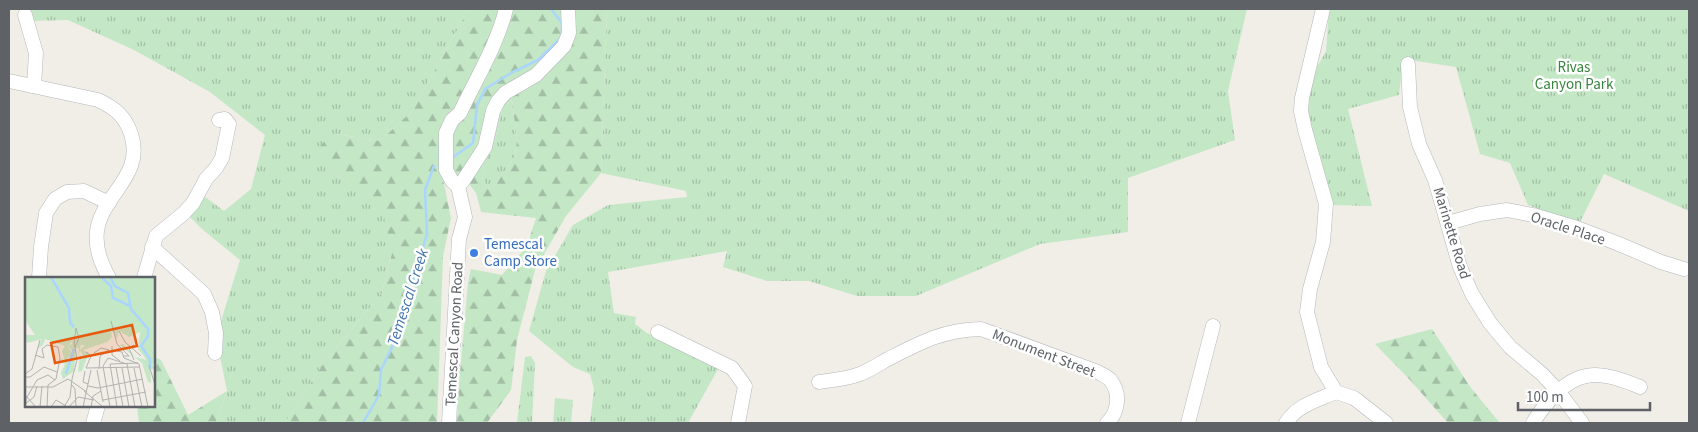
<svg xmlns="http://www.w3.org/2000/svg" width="1698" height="432" viewBox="0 0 1698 432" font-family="'Source Sans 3',sans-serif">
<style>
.grass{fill:url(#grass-tufts)}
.forest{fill:url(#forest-firs);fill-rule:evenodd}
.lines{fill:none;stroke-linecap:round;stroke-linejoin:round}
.stream{stroke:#aad6fd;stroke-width:2.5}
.minor-casing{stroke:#b4b7bb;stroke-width:15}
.minor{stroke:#fff;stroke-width:14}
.shop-dot{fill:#3f7fe0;stroke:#fff;stroke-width:2}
.labels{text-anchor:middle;stroke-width:5;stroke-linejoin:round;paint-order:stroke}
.park-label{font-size:15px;fill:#37853e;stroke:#fff}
.street-label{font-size:15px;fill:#5e6267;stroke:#fff}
.shop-label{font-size:15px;fill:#366cbe;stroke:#fff;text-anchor:start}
.water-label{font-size:16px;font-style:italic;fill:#4576b0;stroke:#fff}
.inset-river{fill:none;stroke:#aad6fd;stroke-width:2.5}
.inset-road{fill:none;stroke:#b2b2b0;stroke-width:1}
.view{fill:#e8590c;fill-opacity:0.15;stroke:#e8590c;stroke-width:2.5}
.inset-edge{fill:none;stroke:#5e6267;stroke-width:2.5}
</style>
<defs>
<pattern id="grass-tufts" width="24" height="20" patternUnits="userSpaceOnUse" patternTransform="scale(1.25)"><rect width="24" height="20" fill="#c4e7c6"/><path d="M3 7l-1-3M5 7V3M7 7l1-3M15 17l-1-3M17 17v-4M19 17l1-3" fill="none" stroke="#a2bfa5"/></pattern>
<pattern id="forest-firs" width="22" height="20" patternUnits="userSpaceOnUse" patternTransform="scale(1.25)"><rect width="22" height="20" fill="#c4e7c6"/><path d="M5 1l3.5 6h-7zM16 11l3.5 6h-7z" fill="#a2bfa5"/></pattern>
</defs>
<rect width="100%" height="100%" fill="#f0eee7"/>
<!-- grass -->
<g class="grass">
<path d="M26 9H469L412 111 380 141 330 133 327 169 382 203 392 252 382 293 325 361 285 423H216L227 391 216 337 240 260 202 229 186 213 200 193 224 211 251 189 265 135 210 92 134 50 68 20 29 21Z"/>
<path d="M607 9H1247L1228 91 1235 140 1128 178V232L1040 244 916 296H857L809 281H767L723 267 727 251 608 272 614 313 636 317 635 324 647 333 684 349 718 369 688 423H590L594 389 590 374 573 367 529 331 546 271 573 225 608 205 687 197 686 191 601 173Z"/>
<path d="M1329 9H1689V211L1604 174 1580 222 1561 217 1528 205 1510 163 1480 154 1456 67 1403 59 1399 95 1348 109 1372 206 1333 205 1315 143 1306 106 1317 67 1326 51Z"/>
<path d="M512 101 517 139 515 156 496 184 487 189 483 180 484 162 494 144 503 106Z"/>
<path d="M531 356 535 363 532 423H517L525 357Z"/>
<path d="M555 398 573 400 571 423H553Z"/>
</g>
<!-- forest -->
<g class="forest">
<path d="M469 9H607L601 173 566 216 535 270 517 340 511 390 487 423H457L459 384 468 283 471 269 502 275 527 246 536 218 481 212 476 193 463 176 443 179 451 218 443 256 437 423H285L325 361 382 293 392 253 381 203 327 169 320 147 330 133 380 141 412 111ZM512 101 517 139 515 156 496 184 487 189 483 180 484 162 494 144 503 106Z"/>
<path d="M1432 329 1471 388 1500 423H1448L1409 379 1375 344Z"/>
<path d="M154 357 161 360 188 415 227 391 216 423H139L137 406H154Z"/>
</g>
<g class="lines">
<!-- stream -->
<g class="stream">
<path d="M453 157 473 143 477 105 485 89 511 73 538 60 562 37V23L551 9"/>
<path d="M363 423 379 395 381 370 394 343 427 234 425 190 434 166"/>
</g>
<defs>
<g id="minor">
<path d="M506 9C497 45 476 79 460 113L452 120 446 133V170L452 181 458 186 463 181 485 147 493 111 498 101 505 93 536 75 564 46 569 33 568 9"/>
<path d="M1323 9 1302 98 1301 111 1305 130 1326 204 1323 242 1310 289 1307 312 1321 367 1336 392 1354 398 1386 423"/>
<path d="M25 15 36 53 34 86"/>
<path d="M1408 64 1410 107 1419 144 1435 180 1460 267 1472 294 1490 323 1510 347 1542 374 1558 391 1582 423"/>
<path d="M9 81 98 100C115 108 125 116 131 134 145 176 102 194 97 231 95 249 101 263 109 278"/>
<path d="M1448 223 1480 214 1507 210 1533 215 1577 228 1619 244 1661 262 1684 269"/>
<path d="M152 247 204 294 212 312 216 333 215 353"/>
<path d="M39 278 41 247 46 213 55 199 67 192 84 191 109 203"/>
<path d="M144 278 156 236 184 213 193 203 206 179 216 168 222 158 229 124 225 119 219 120"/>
<path d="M658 332 732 368 745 386 738 423"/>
<path d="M819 382C833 380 847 379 860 374 870 370 879 364 888 359 921 342 943 330 981 329L1098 372C1102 375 1109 377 1111 381 1121 394 1118 413 1107 423"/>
<path d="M93 423 98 406"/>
<path d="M449 423 459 239 465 217 458 186"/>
<path d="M1188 423 1213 326"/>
<path d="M1286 423C1297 405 1318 400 1336 392"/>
<path d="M1533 423C1537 415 1543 408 1549 401 1578 367 1602 371 1640 387"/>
</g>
</defs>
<!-- minor casing -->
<use href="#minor" class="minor-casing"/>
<!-- minor -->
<use href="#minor" class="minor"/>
</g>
<!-- markers -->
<circle class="shop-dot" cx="474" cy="253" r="5"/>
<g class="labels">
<!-- park labels -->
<g class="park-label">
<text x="1574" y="72">Rivas<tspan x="1574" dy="17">Canyon Park</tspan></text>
</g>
<!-- street labels -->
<g class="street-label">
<text transform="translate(1568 228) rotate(18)" y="5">Oracle Place</text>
<text transform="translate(1452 233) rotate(73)" y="5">Marinette Road</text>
<text transform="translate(454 334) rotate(-87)" y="5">Temescal Canyon Road</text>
<text transform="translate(1044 353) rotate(21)" y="5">Monument Street</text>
</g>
<!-- shop labels -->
<g class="shop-label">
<text x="484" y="249">Temescal<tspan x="484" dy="17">Camp Store</tspan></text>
</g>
<!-- water labels -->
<g class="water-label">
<text transform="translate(407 297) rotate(-72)" y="6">Temescal Creek</text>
</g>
</g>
<!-- overview -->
<g transform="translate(25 277)">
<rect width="130" height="130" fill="#f0eee7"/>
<path d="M0 0H130V84L127 89 130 88V93L124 91 116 69 122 57 113 72 115 55 104 60 94 54 92 62 86 52 87 60 82 65 58 73 64 76 57 94 53 95 55 77 57 83 59 81 55 73 60 68H56L50 43 28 1 25 2 40 30V39L48 52 49 61 43 70 47 76 40 85 37 74 40 69 20 62 18 68 12 72 17 62 2 66 0 58H10L0 43Z" fill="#c4e7c6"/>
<path d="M28 1 50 43 56 68 53 82 54 71H51L49 94 38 102 36 96 40 87 35 81 43 85 47 74 43 69 47 67 48 52 40 39V30L24 2ZM104 24 124 53 120 65 116 69 125 81 126 106 123 105 117 86 95 68 98 67 110 80 122 83 113 72 122 57 121 52 96 26 101 28Z" fill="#c4e7c6"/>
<path class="inset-river" d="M26 0 44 31 45 46 49 50M76 0 86 9 88 21 105 29M85 0 90 9 103 16 106 32 123 52V59L116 69 125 82V92M41 97 49 72"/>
<path class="inset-road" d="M86 44 92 67 104 79H99M51 51 54 61 50 70 49 67ZM94 54 100 65 116 79M22 68 33 70 35 81 31 102 23 108 22 130M109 68 104 71 109 83M87 69V78L95 84M94 71 92 74 97 75 99 81 114 87 123 130M61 75 66 79 61 91 114 90M69 76 76 71 84 73 75 79 74 92M10 78 19 81 17 72 22 68M124 88 130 108M91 90 98 130M97 91 104 130M109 91 117 130M72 93 78 125M60 94 58 105 63 107M0 97 7 92 15 63M0 100H5L19 90 32 95M47 102 52 83 50 70M46 107 50 112 51 130M63 109 73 111 118 102M0 110H28L43 102 62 115M59 114 78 130M0 118 11 130M78 123 121 115M0 127 9 120 12 109M1 127V122L12 103 23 98 30 103M15 130 17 109M26 130 31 123 41 129M39 130 45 120 47 102M44 130 53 120 69 123M58 130 66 93M66 130 68 119 76 114M85 130 78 89 83 81 102 87 110 130M92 130 85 87 113 86"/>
<path class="view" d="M107 48 112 69 30 86 26 66Z"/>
<rect width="130" height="130" class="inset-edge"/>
</g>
<!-- border -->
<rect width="1698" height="432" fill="none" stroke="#5e6267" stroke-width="20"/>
<!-- scale -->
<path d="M1518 402v8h132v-8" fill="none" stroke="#5e6267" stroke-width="2.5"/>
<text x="1526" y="402" font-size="15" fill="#5e6267" stroke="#ffffff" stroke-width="4" paint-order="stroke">100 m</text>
</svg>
